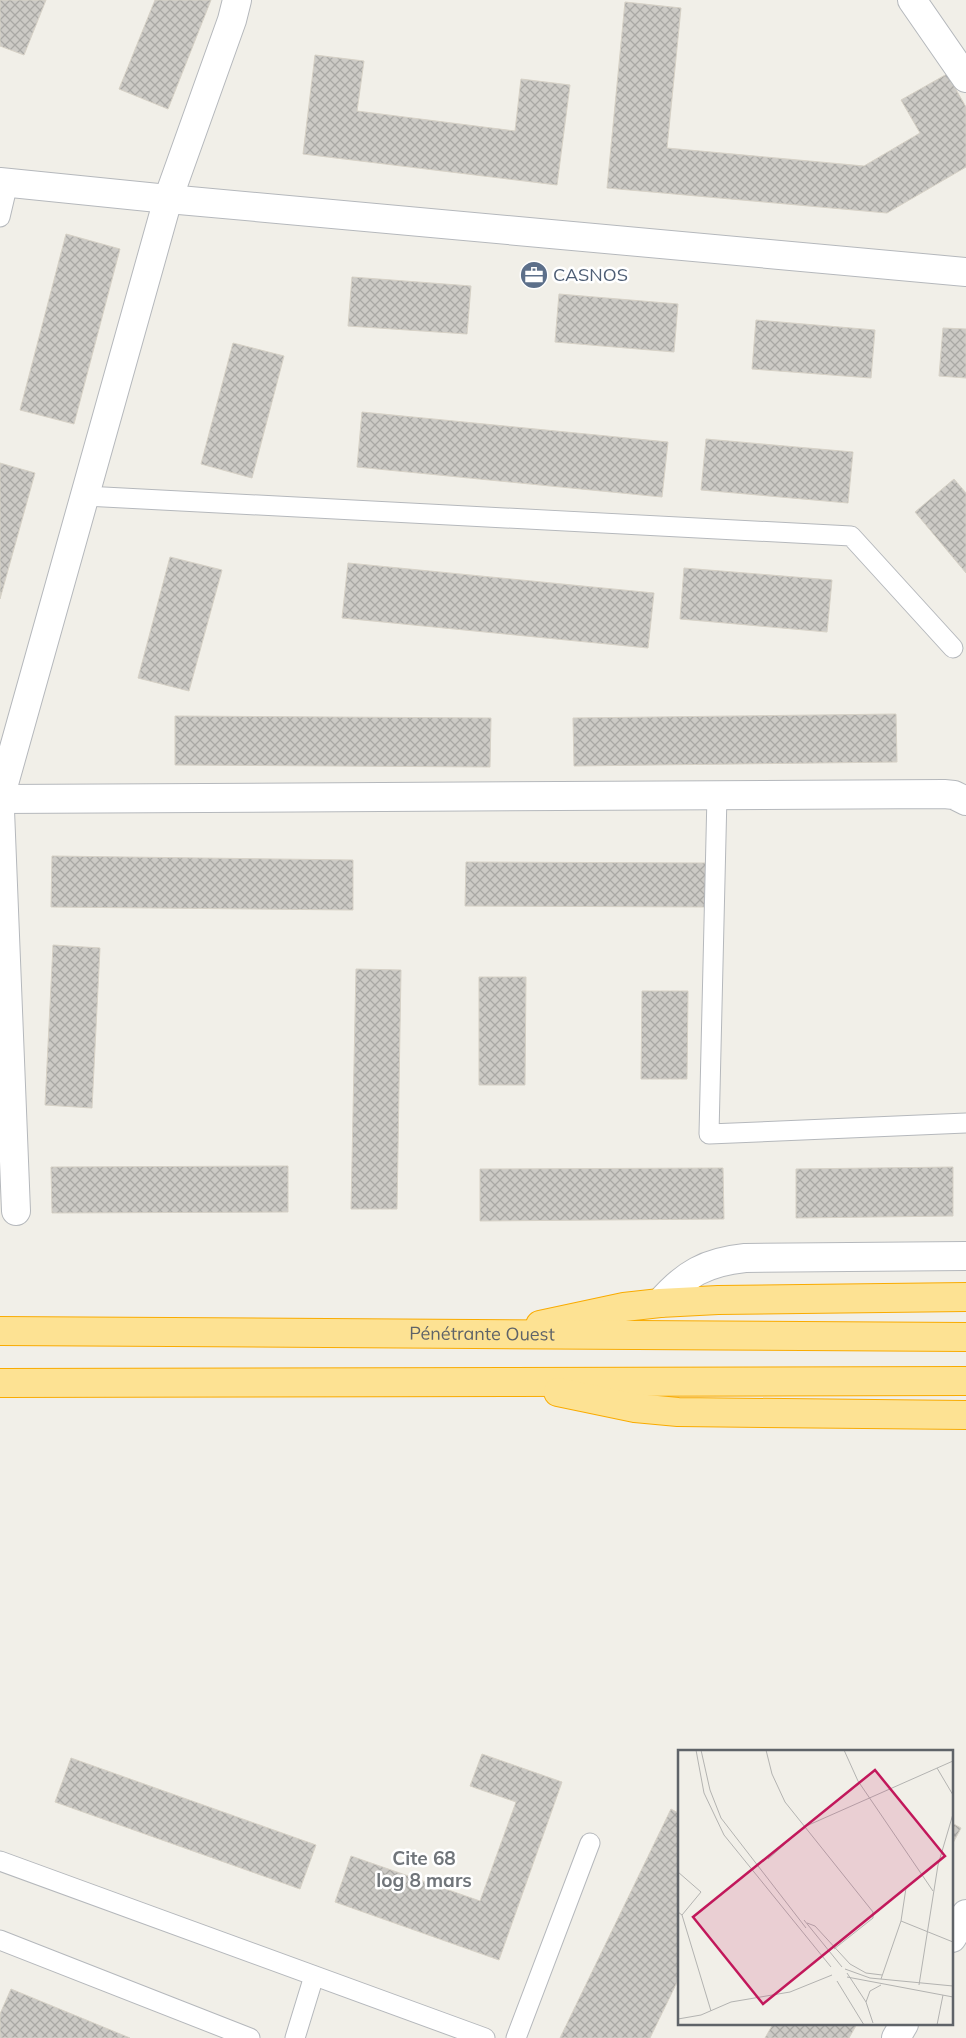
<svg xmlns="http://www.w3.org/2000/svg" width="966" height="2038" viewBox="0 0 966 2038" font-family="Mulish,sans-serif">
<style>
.building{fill:url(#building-cross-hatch);stroke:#d6d1c6}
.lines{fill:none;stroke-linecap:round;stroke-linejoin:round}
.lane-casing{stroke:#b5b8bc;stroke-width:21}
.street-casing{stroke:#b5b8bc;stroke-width:30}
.secondary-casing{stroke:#b6babf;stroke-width:30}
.highway-casing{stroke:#f9ab00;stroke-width:30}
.lane{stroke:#fff;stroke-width:19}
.street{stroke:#fff;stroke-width:28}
.secondary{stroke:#fff;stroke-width:28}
.highway{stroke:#fde293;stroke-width:28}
.labels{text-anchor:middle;stroke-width:5;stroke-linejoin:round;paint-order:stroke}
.service-label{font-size:18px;fill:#4e5e75;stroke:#fff;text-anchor:start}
.street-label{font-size:18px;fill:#5f6368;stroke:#fff}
.neighbourhood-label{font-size:19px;font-weight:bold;fill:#70757a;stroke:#fff}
.inset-road{fill:none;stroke:#b3b3b1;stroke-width:1}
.view{fill:#c2185b;fill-opacity:0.15;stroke:#c2185b;stroke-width:2.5}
.inset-edge{fill:none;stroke:#5f6368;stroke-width:2.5}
</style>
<defs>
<pattern id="building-cross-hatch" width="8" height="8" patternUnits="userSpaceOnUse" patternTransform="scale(1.25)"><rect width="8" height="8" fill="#cccac5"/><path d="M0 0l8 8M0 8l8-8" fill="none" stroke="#a9a8a4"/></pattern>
</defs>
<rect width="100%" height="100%" fill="#f1efe8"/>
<!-- building -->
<g class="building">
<path d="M0 0H46L24 55 0 46Z"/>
<path d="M155 0H211L168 109 119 89Z"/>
<path d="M625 2 681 8 667 148 864 166 920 133 901 100 947 74 966 107V167L887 213 607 188Z"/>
<path d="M315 55 364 61 357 111 515 131 521 79 570 85 557 185 303 154Z"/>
<path d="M66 234 120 249 74 424 20 410Z"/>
<path d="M352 277 471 286 467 334 348 326Z"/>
<path d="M559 294 678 304 674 352 555 342Z"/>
<path d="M756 320 875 330 871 378 752 369Z"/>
<path d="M943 328 966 329V378L939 376Z"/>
<path d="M233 343 284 356 252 478 201 464Z"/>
<path d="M362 412 668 442 662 497 357 467Z"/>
<path d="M706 439 853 452 848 503 701 490Z"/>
<path d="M0 463 35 473 0 599Z"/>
<path d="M954 479 966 493V573L915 512Z"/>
<path d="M170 557 222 570 189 691 138 678Z"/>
<path d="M348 563 654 593 648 648 342 618Z"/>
<path d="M684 568 832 580 827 632 680 619Z"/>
<path d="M896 714 897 762 574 766 573 718Z"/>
<path d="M175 716 491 718 490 767 175 765Z"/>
<path d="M52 856 353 860V910L51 907Z"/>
<path d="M466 862 707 863V907L465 906Z"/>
<path d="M53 945 100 948 92 1108 45 1105Z"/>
<path d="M356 969 401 970 397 1209H351Z"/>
<path d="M479 977H526L525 1085H479Z"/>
<path d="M642 991H688L687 1079H641Z"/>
<path d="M288 1166V1212L52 1213 51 1167Z"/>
<path d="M953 1167V1216L796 1218V1169Z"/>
<path d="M723 1168 724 1219 480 1221V1169Z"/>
<path d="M482 1754 562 1782 499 1960 335 1902 351 1856 480 1901 516 1802 470 1786Z"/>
<path d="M71 1758 316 1845 300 1889 55 1802Z"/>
<path d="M671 1809 680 1814V1976L650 2038H560Z"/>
<path d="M952 1823 961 1828 952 1845Z"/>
<path d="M11 1989 130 2038H0V2014Z"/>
<path d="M773 2024H857L849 2038H765Z"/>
</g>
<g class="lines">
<defs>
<g id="lane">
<path d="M0 217 8 183"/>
<path d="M85 496 851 536 953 648"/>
<path d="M717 795 709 1134 966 1123"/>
<path d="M0 1861 485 2038"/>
<path d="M0 1940 250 2038"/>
<path d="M295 2038 314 1976"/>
<path d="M516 2038 590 1843"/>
</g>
<g id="street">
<path d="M912 0 966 78"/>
<path d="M0 182 168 199 966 272"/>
<path d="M0 798 168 199 232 20 237 0"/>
<path d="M0 799 944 794 954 795 966 801"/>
<path d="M0 810 16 1211"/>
<path d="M660 1303C685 1274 706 1262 745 1258L966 1256"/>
</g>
<g id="secondary">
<path d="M952 1938 966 1914"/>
<path d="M896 2038 904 2024"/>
</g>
<g id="highway">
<path d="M540 1325 624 1307 660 1303 718 1300 966 1297"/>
<path id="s1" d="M0 1331 966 1337"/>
<path d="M0 1383 966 1381"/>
<path d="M558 1392 635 1408 678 1412 966 1415"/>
</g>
</defs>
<!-- lane casing -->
<use href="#lane" class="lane-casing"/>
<!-- street casing -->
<use href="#street" class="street-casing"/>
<!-- secondary casing -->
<use href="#secondary" class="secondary-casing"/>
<!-- highway casing -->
<use href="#highway" class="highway-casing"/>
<!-- lane -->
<use href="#lane" class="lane"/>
<!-- street -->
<use href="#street" class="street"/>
<!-- secondary -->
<use href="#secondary" class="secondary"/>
<!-- highway -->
<use href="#highway" class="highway"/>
</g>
<!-- icons -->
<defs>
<symbol id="office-disc" viewBox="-11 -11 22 22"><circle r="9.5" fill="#5c6f8a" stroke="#fff"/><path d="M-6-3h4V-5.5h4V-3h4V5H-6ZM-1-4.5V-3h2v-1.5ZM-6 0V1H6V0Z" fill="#fff"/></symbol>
</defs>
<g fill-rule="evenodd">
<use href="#office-disc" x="518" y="259" width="32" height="32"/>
</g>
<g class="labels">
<!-- service labels -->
<g class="service-label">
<text x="553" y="281">CASNOS</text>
</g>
<!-- street labels -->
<g class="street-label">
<text dy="6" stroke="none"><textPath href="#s1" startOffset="482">Pénétrante Ouest</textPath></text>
</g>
<!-- neighbourhood labels -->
<g class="neighbourhood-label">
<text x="424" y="1865">Cite 68<tspan x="424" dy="22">log 8 mars</tspan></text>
</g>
</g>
<!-- overview -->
<g transform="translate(678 1750)">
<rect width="275" height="275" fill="#f1efe8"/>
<path class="inset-road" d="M18 0 26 43 46 85 153 217M23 0 32 40 43 68 128 178M88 0 94 24 107 52 195 162V168L156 199M166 0 180 31 255 141M259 18 275 45M90 109 126 77 275 11M0 122 23 142 4 165M0 162 4 165 33 261M126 170 164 217M223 171 228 138M129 173 137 176 172 214 188 223 204 225M167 219 192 228 275 236M169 223 188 252 195 273M169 227 275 247M203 229 223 171 275 192M159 231 186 275M241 235 260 115 275 64M188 252 192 241 203 235M0 269 23 265 53 252 112 242 154 225M259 275 265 245"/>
<path class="view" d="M197 20 267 106 85 254 15 167Z"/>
<rect width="275" height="275" class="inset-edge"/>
</g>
</svg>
